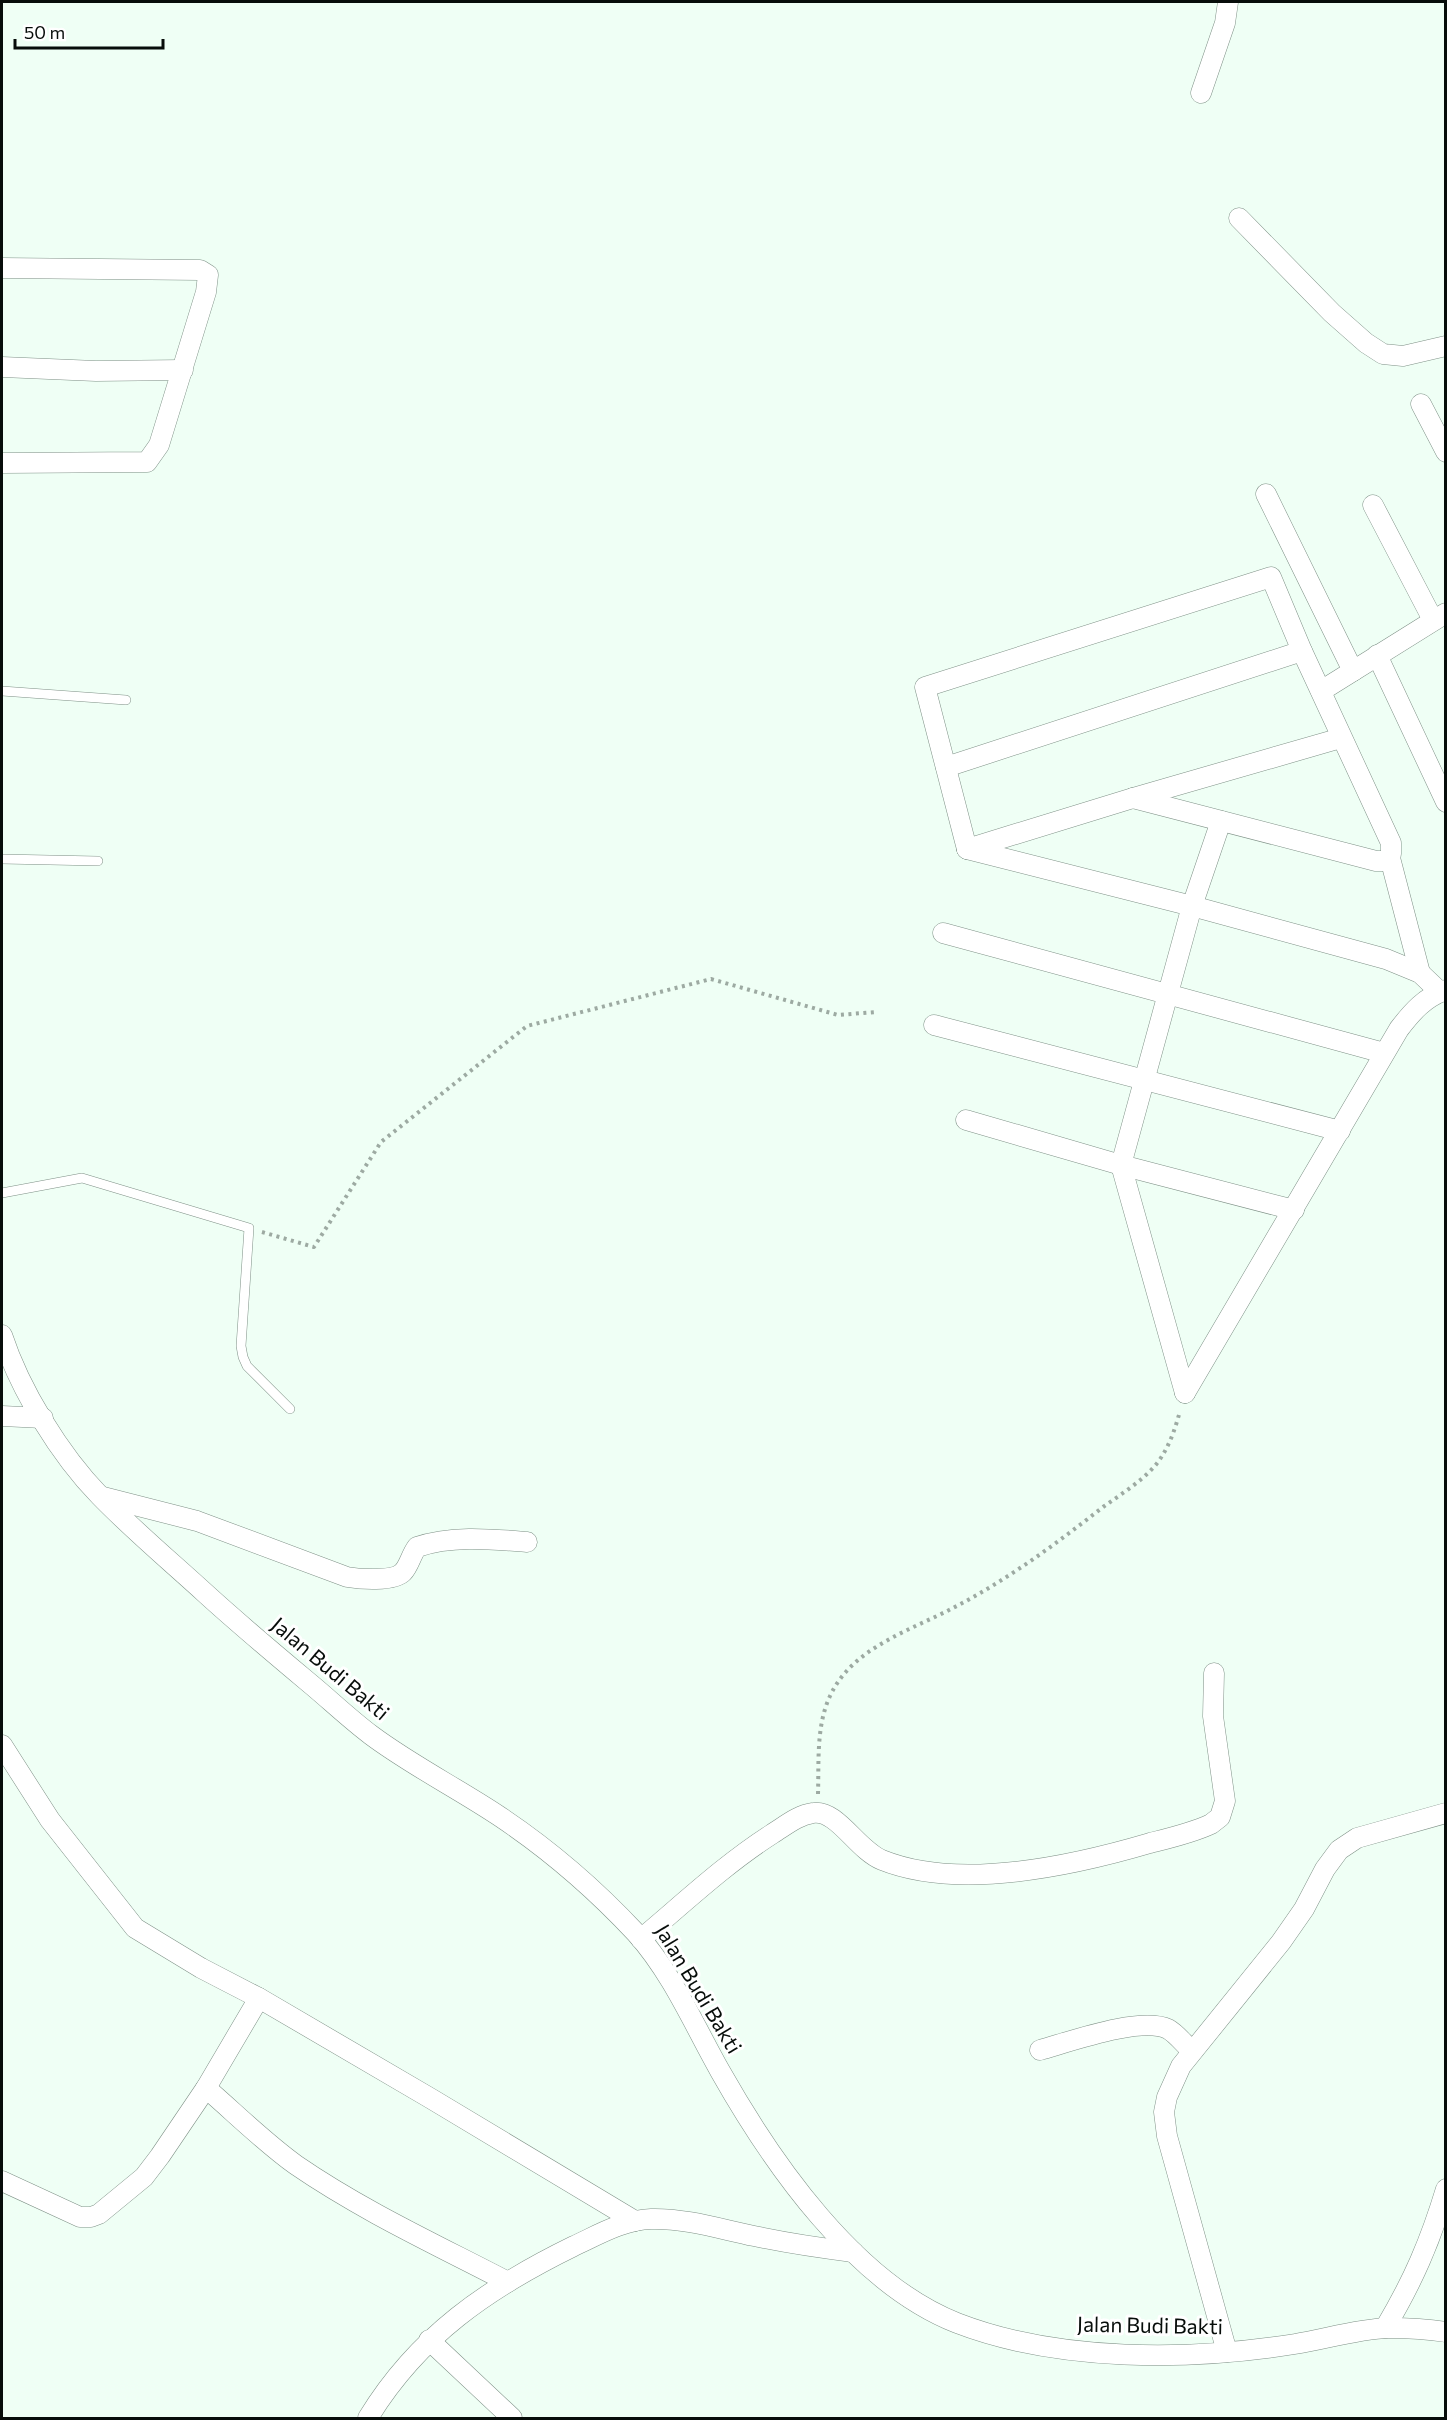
<svg xmlns="http://www.w3.org/2000/svg" width="1447" height="2420" viewBox="0 0 1447 2420" font-family="Commissioner,sans-serif">
<style>
.lines{fill:none;stroke-linecap:round;stroke-linejoin:round}
.lane-casing{stroke:#7f9187;stroke-width:10}
.street-casing{stroke:#7f9187;stroke-width:21}
.path{stroke:#9daaa2;stroke-width:4;stroke-dasharray:3 4.5;stroke-linecap:butt}
.lane{stroke:#fff;stroke-width:9}
.street{stroke:#fff;stroke-width:20}
.labels{text-anchor:middle;stroke-width:6;stroke-linejoin:round;paint-order:stroke}
.street-label{font-size:21px;fill:#070d0a;stroke:#fff}
</style>
<rect width="100%" height="100%" fill="#effff5"/>
<g class="lines">
<defs>
<g id="lane">
<path d="M2 691 126 700"/>
<path d="M2 859 98 861"/>
<path d="M2 1193 82 1178 249 1228 241 1346 243 1357 247 1366 290 1409"/>
</g>
<g id="street">
<path d="M1201 93 1225 23 1228 2"/>
<path d="M1239 218 1332 313 1366 343 1383 354 1403 356 1446 346"/>
<path d="M2 268 200 270 208 275 206 292 159 445 147 462 2 463"/>
<path d="M2 367 96 371 183 370"/>
<path d="M1421 404 1446 452"/>
<path d="M1266 494 1353 671"/>
<path d="M1373 505 1433 620"/>
<path d="M1377 655 1446 802"/>
<path d="M1321 691 1446 613"/>
<path d="M946 767 1302 651"/>
<path d="M967 849 925 687 1271 577 1302 651 1391 843V854L1386 861H1376L1133 798"/>
<path d="M967 849 1192 906 1386 959 1420 973 1440 992"/>
<path d="M967 849 1133 798 1341 738"/>
<path d="M1390 858 1420 973"/>
<path d="M943 933 1384 1053"/>
<path d="M934 1025 1340 1131"/>
<path d="M966 1120 1121 1165 1294 1210"/>
<path d="M2 1335C20 1390 60 1455 100 1496 133 1530 170 1561 205 1593 240 1625 276 1655 313 1686 332 1702 351 1720 371 1735 411 1765 457 1788 499 1816 550 1850 595 1889 636 1933 672 1973 694 2025 720 2071 772 2163 855 2283 957 2323 1058 2362 1189 2361 1295 2344 1326 2339 1357 2329 1389 2328 1407 2328 1427 2329 1446 2332"/>
<path d="M1185 1393 1121 1165 1192 906 1221 821"/>
<path d="M1185 1393 1399 1029C1412 1012 1425 997 1446 990"/>
<path d="M2 1416 43 1418"/>
<path d="M103 1497 197 1521 347 1577C359 1579 394 1582 403 1572 409 1566 411 1555 417 1547 451 1535 491 1539 527 1542"/>
<path d="M2 1745 50 1820 135 1928 201 1968 259 1998 430 2098 635 2221"/>
<path d="M641 1939C684 1903 725 1864 772 1834 785 1826 798 1815 813 1813 837 1809 857 1850 882 1860 959 1891 1072 1866 1150 1843 1170 1838 1192 1833 1211 1824L1220 1817 1225 1801 1213 1716 1214 1673"/>
<path d="M1040 2050C1069 2042 1141 2016 1168 2029 1177 2034 1184 2044 1192 2051"/>
<path d="M206 2088C235 2113 264 2142 296 2165 363 2211 437 2245 508 2282"/>
<path d="M2 2181 80 2217H91L99 2214 144 2177 160 2156 206 2088 259 1998"/>
<path d="M1385 2328C1413 2281 1430 2242 1446 2189"/>
<path d="M429 2340 512 2418"/>
<path d="M1227 2352 1167 2136 1164 2112 1167 2097 1181 2066 1281 1942 1304 1909 1325 1869 1339 1850 1357 1838 1446 1813"/>
<path d="M368 2418C418 2336 488 2288 574 2246 598 2235 623 2220 651 2219 685 2218 720 2229 754 2236 787 2243 820 2248 853 2252"/>
</g>
</defs>
<!-- lane casing -->
<use href="#lane" class="lane-casing"/>
<!-- street casing -->
<use href="#street" class="street-casing"/>
<!-- path -->
<g class="path">
<path d="M262 1232 314 1247 381 1142 527 1026 711 979 838 1015 876 1012"/>
<path d="M818 1794C819 1762 816 1726 830 1696 852 1648 909 1631 953 1608 1007 1580 1056 1544 1103 1507 1120 1495 1139 1483 1153 1468 1167 1453 1175 1430 1180 1411"/>
</g>
<!-- lane -->
<use href="#lane" class="lane"/>
<!-- street -->
<use href="#street" class="street"/>
</g>
<g class="labels">
<!-- street labels -->
<g class="street-label">
<text transform="translate(330 1669) rotate(40)" y="7">Jalan Budi Bakti</text>
<text transform="translate(698 1989) rotate(59)" y="7">Jalan Budi Bakti</text>
<text transform="translate(1150 2326) rotate(1)" y="7">Jalan Budi Bakti</text>
</g>
</g>
<!-- border -->
<rect width="1447" height="2420" fill="none" stroke="#070d0a" stroke-width="6"/>
<!-- scale -->
<path d="M15 39v9h148v-9" fill="none" stroke="#070d0a" stroke-width="3"/>
<text x="24" y="39" font-size="18" fill="#070d0a" stroke="#ffffff" stroke-width="4.5" paint-order="stroke">50 m</text>
</svg>
